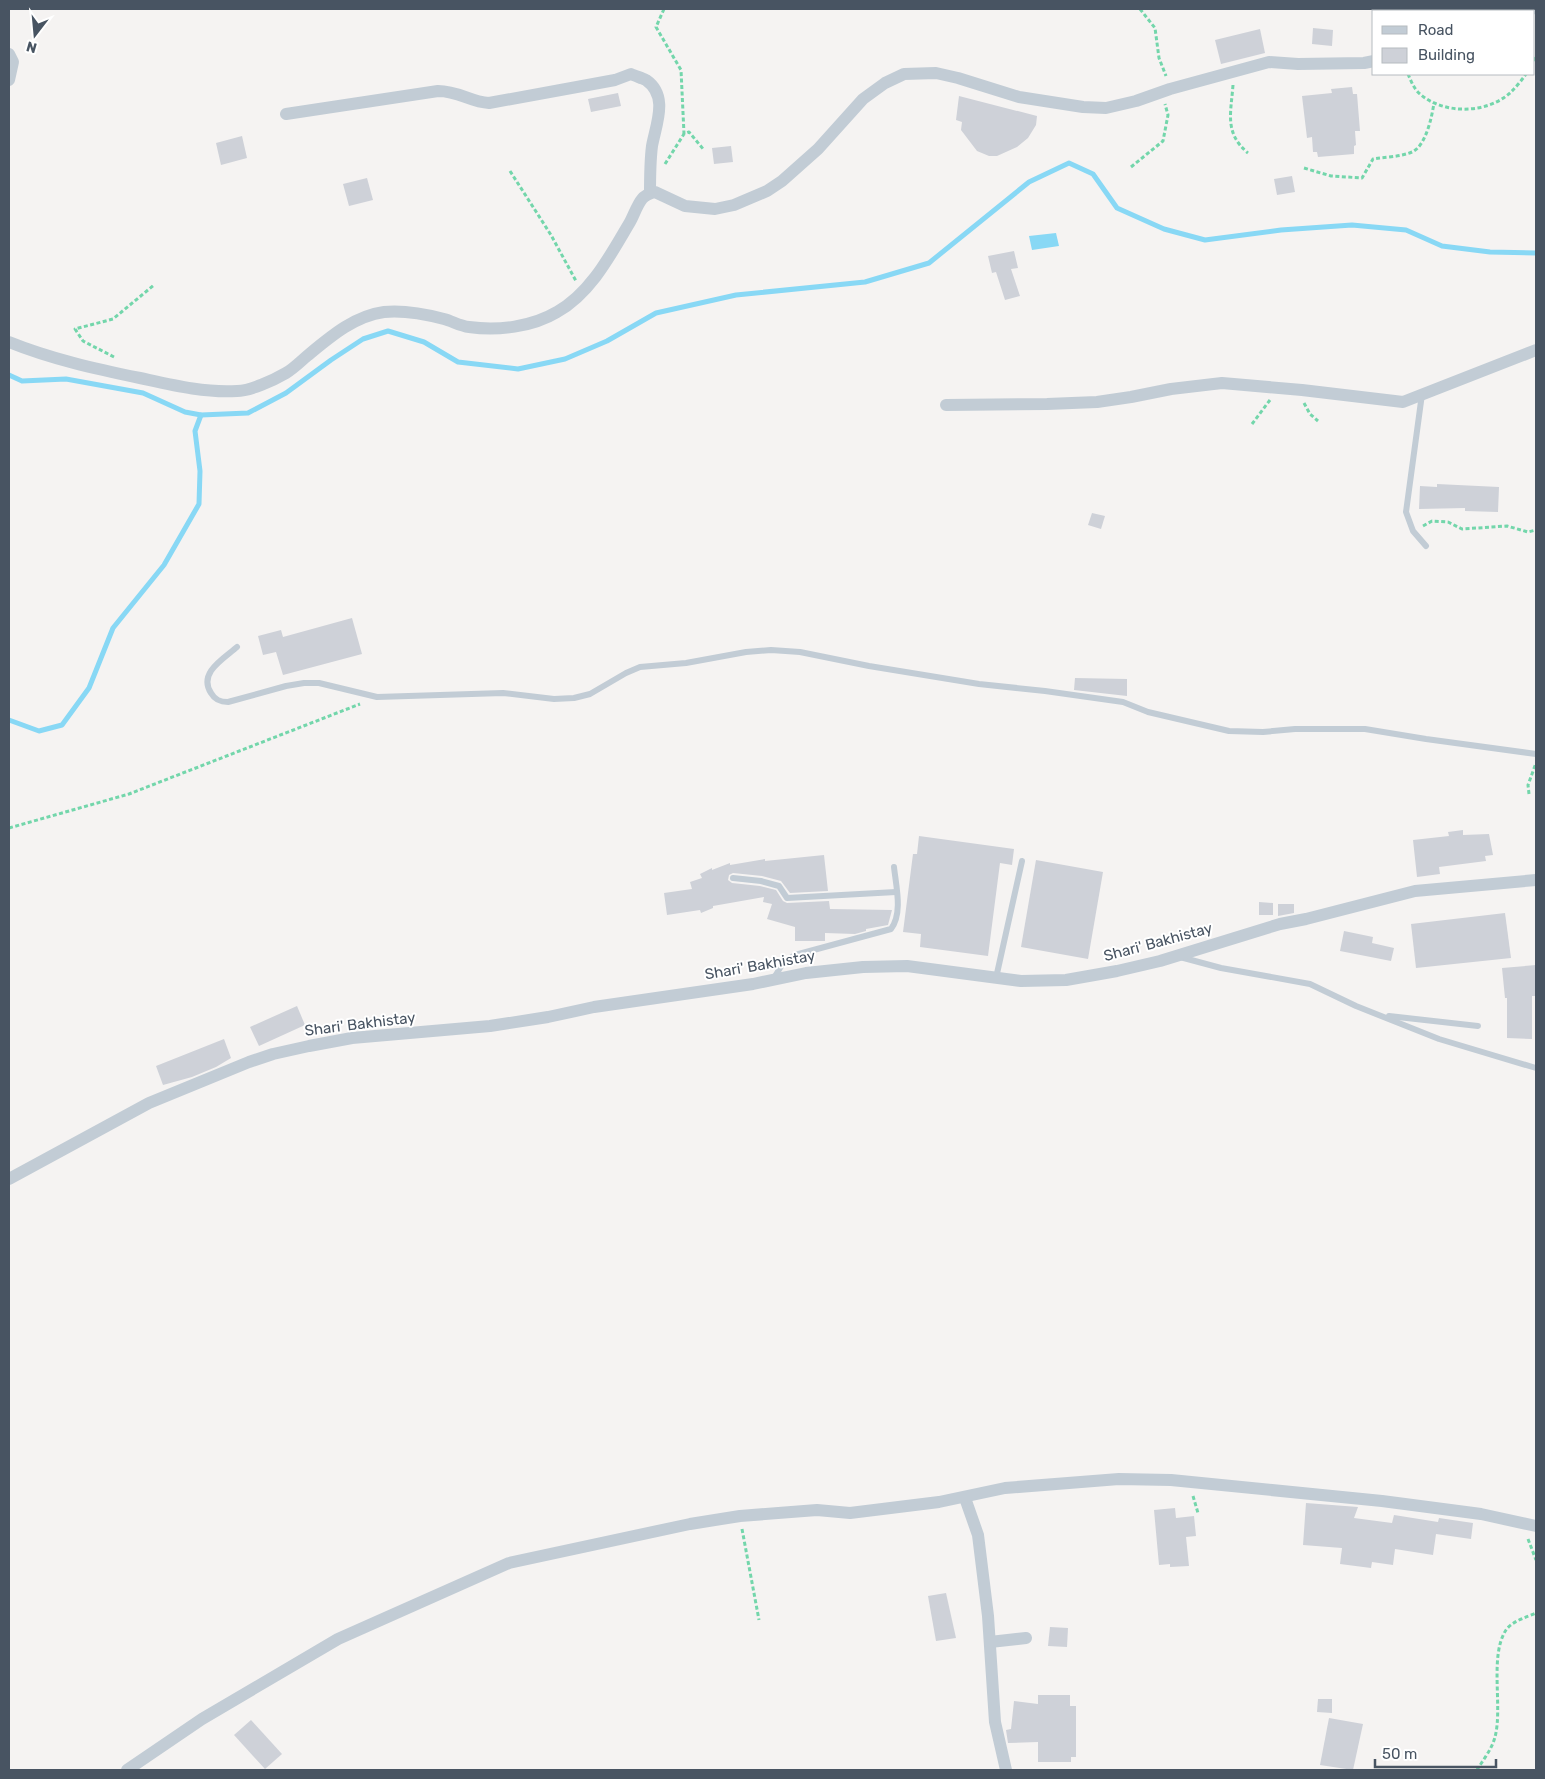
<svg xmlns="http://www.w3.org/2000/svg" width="1545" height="1779" viewBox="0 0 1545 1779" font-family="Rubik,sans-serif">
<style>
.water{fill:#88d8f5}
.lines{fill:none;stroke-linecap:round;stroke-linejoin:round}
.stream{stroke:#88d8f5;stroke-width:5}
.building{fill:#ced1d8}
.path{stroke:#73d6ab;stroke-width:3;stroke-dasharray:4 2.5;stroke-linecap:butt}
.service{stroke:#c2ccd5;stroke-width:6}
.minor{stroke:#c2ccd5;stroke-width:12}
.labels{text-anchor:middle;stroke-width:4;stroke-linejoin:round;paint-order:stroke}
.street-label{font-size:15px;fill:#485462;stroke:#fff}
</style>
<rect width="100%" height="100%" fill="#f5f3f2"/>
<!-- water -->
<path class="water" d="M1056 233 1059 246 1032 250 1029 236Z"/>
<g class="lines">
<!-- stream -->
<g class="stream">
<path d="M9 375 22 381 66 379 143 393 185 412 201 415 248 413 286 393 331 360 363 339 388 331 424 342 458 362 518 369 565 359 607 341 656 313 736 295 865 282 929 263 1029 182 1069 163 1093 174 1117 208 1164 229 1205 240 1281 230 1352 225 1406 230 1442 246 1490 252 1536 253"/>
<path d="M9 720 39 731 62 725 89 688 113 628 164 565 199 504 200 471 195 431 201 415"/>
</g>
</g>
<!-- building -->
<g class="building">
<path d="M1313 28 1333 30 1332 46 1312 44Z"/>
<path d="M1260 29 1265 53 1221 64 1215 40Z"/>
<path d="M1352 87 1353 94H1357L1360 131H1355L1356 145 1354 146V154L1318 157 1317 152H1313L1312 137 1307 138 1302 96 1332 93 1331 89Z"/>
<path d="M618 93 621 106 591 112 588 99Z"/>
<path d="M959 96 1037 116 1036 125 1028 138 1017 147 997 156H989L977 151 961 130 962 122 956 120Z"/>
<path d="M242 136 247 158 221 165 216 143Z"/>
<path d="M731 146 733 162 714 164 712 148Z"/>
<path d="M1292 176 1295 192 1277 195 1274 179Z"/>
<path d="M367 178 373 200 349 206 343 184Z"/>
<path d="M1014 251 1018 268 1011 269 1020 296 1005 300 996 272 992 273 988 256Z"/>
<path d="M1437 484 1499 487 1498 512 1465 511V508L1419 509 1420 486 1437 487Z"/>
<path d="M1092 513 1105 516 1101 529 1088 525Z"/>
<path d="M352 618 362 654 283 675 276 652 263 655 258 636 281 630 283 637Z"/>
<path d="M1075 678 1127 679V696L1074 690Z"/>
<path d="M1463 830V835L1489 834 1493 855 1485 856 1486 861 1439 867 1440 874 1417 877 1413 840 1449 836 1448 832Z"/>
<path d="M919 836 1014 849 1012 865 1000 863 988 956 920 947 921 934 903 932 913 854H917Z"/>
<path d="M824 855 828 891 790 893 781 881 762 876 733 873 729 875 728 880 732 883 760 886 776 890 783 901 787 903 829 901 830 909 892 910 888 925 866 929V931L855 934 825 933V941H795V927L767 919 772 904 763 902 764 897 713 906V908L701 913 700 910 667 915 664 893 692 889 690 882 702 878 700 874 712 868V870L730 863V865L765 859V861Z"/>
<path d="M1036 860 1103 872 1088 959 1021 947Z"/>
<path d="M1259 902 1273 903V915H1259Z"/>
<path d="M1278 904H1294V913L1278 916Z"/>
<path d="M1505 913 1511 958 1416 968 1411 924Z"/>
<path d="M1344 931 1373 937 1372 943 1394 948 1391 961 1340 951Z"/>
<path d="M1536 965V996H1532V1039L1507 1038V998H1505L1502 968Z"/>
<path d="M297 1006 305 1025 259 1046 250 1027Z"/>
<path d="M224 1039 231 1058 216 1067 192 1077 163 1085 156 1066Z"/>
<path d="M1306 1503 1358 1507 1354 1518 1392 1523 1394 1515 1438 1522 1439 1518 1473 1523 1471 1539 1436 1534 1433 1555 1395 1549 1393 1565 1372 1562 1371 1568 1340 1564 1342 1548 1303 1545Z"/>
<path d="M1175 1508 1176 1518 1194 1516 1196 1536 1186 1537 1189 1566 1170 1567V1564L1159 1565 1154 1510Z"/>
<path d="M946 1593 956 1638 936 1641 928 1596Z"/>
<path d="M1050 1627 1068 1628 1067 1647 1048 1646Z"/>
<path d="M1038 1695H1070V1706H1076V1757H1071V1762H1038V1742L1008 1743 1006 1730 1011 1729 1014 1701 1038 1704Z"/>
<path d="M1318 1699H1332V1713L1317 1712Z"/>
<path d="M1329 1718 1363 1724 1353 1770 1320 1765Z"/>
<path d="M251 1720 282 1754 265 1769 234 1735Z"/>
</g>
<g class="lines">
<!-- path -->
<g class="path">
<path d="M664 9 656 27 681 70 684 134"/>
<path d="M1140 9 1155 28 1159 58 1166 76"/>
<path d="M1534 61 1536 57"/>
<path d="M1408 74C1411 81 1414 89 1420 94 1444 115 1488 114 1511 92 1516 87 1522 80 1526 74"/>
<path d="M1233 85C1231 113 1224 133 1248 153"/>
<path d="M665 164 684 134 689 132 704 150"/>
<path d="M1131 167 1163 141 1168 115 1165 104"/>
<path d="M1304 168 1331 176 1362 178 1373 159C1385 157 1400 157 1412 152 1426 146 1432 116 1434 103"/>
<path d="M510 171 551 235 576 281"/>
<path d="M114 357 83 341 75 329 113 319 154 285"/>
<path d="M1304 403 1310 414 1318 421"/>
<path d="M1252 424 1270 400"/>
<path d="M1423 526 1432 521 1448 522 1462 529 1507 526 1528 532 1536 530"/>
<path d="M1529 794 1528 785 1536 763"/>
<path d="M9 828 129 794 360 704"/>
<path d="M1193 1496 1198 1513"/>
<path d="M742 1529 759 1620"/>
<path d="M1528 1539 1536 1560"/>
<path d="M1477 1770C1483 1760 1492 1749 1495 1737 1503 1707 1489 1656 1506 1630 1512 1621 1527 1617 1536 1613"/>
</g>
<!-- service -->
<g class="service">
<path d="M1422 394 1406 512 1413 531 1426 546"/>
<path d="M237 647C223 659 198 673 211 693 215 700 220 702 228 702L286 686 304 683H319L377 697 503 693 554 699 574 698 590 694 626 673 640 667 686 663 746 652 771 650 800 652 869 666 979 684 1045 691 1123 702 1148 712 1229 731 1263 732 1295 729H1365L1426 739 1536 754"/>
<path d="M733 878 761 881 779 886 787 898 896 892"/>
<path d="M1180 957 1221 968 1310 984 1356 1006 1439 1039 1536 1068"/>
<path d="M774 978 783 963 795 955 891 929C903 913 896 886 894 867"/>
<path d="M996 978 1022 861"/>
<path d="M1389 1016 1478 1026"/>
</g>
<!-- minor -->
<g class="minor">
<path d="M1524 11 1532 9"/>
<path d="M9 54 13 62 9 80"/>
<path d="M286 114 438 91C459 91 470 102 489 103L615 80 631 74C635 76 642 78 646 80 669 96 656 124 652 146 650 162 650 178 650 193"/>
<path d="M9 342C51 359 96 369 140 378 172 385 204 393 237 391 250 391 274 380 286 373 293 369 300 362 307 356 330 337 354 316 384 312 404 310 425 314 444 319 452 321 460 326 469 327 498 331 532 327 557 312 591 293 611 254 630 222 634 215 637 205 642 199 645 195 651 193 655 192L685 206 715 209 734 205 767 191 782 181 818 149 863 99 885 83 904 74 936 73 958 78 1019 97 1083 107 1106 108 1136 101 1170 89 1269 62 1298 64 1364 63 1374 61"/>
<path d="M946 405 1047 404 1097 402 1131 397 1171 389 1222 383 1302 390 1403 402 1536 350"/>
<path d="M9 1179 149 1103 249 1062 273 1054 309 1046 352 1038 490 1026 548 1017 594 1007 753 984 806 973 863 967 907 966 1021 981 1066 980 1117 971 1160 961 1280 924 1306 919 1415 891 1536 880"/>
<path d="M965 1498 978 1535 988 1616 995 1722 1006 1770"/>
<path d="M990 1642 1026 1638"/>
<path d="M127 1770 202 1719 338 1639 509 1563 690 1524 740 1516 817 1510 850 1513 939 1502 1005 1488 1119 1479 1171 1480 1382 1501 1481 1514 1536 1526"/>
</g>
</g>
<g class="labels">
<!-- street labels -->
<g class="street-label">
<text transform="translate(1158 942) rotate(-15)" y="5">Shari' Bakhistay</text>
<text transform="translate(760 965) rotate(-10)" y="5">Shari' Bakhistay</text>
<text transform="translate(360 1024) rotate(-7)" y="5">Shari' Bakhistay</text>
</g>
</g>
<!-- border -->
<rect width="1545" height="1779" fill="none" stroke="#485462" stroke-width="20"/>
<!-- legend -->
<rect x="1372" y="10" width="162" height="65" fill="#ffffff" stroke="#b6bbc0"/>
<rect x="1382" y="26" width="25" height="8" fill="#c2ccd5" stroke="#b6bbc0"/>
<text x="1418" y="35" font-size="15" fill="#485462">Road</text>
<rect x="1382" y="48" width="25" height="15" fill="#ced1d8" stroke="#b6bbc0"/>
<text x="1418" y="60" font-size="15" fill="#485462">Building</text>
<!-- north arrow -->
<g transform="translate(35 35) rotate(196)" stroke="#ffffff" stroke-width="4" paint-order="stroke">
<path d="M0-4L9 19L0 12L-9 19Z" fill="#485462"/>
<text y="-8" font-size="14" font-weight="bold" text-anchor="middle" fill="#485462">N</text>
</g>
<!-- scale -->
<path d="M1375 1759v8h121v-8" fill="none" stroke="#485462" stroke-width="2.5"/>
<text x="1382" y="1759" font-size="15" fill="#485462" stroke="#ffffff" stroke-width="4" paint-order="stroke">50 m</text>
</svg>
